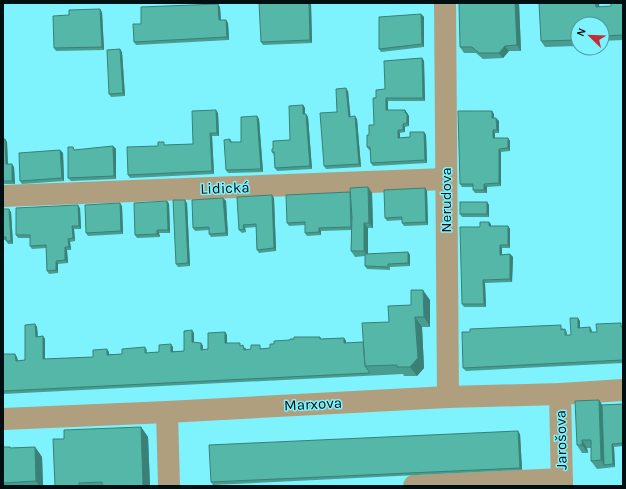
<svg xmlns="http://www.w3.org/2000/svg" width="626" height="489" viewBox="0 0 626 489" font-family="Karla,sans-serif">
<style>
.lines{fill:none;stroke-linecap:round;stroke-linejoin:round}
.minor{stroke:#b09f7f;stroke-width:22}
.wall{fill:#489d90}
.shaded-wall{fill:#3b8076}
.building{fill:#54b7a8;stroke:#3b8076}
.labels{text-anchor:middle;stroke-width:3;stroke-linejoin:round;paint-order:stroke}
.street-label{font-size:15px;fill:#000f11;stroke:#7ef3fd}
</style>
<rect width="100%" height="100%" fill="#7ef3fd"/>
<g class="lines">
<!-- minor -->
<g class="minor">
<path d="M445 3 448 397"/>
<path d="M3 196 446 179"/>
<path d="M560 394 562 486"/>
<path d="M167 412 169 486"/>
<path d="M3 419 167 412 448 397 560 394 623 390"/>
<path d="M414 486 562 479"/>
</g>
</g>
<!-- wall -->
<g class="wall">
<path d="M311 3 312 43 263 45 261 42Z"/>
<path d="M519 3 521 51H509L503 58 483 59 476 53H464L460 47Z"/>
<path d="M623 3V40L602 41V24H578V46L545 47 541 41 599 7 611 6Z"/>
<path d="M218 4 220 7 221 20H226L228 23 229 40 136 45 134 42 141 24Z"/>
<path d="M102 12 104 50 56 51 54 48Z"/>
<path d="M421 14 424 17V47L381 52 379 49Z"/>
<path d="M122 52 125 96 111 97 109 94Z"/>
<path d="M422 58 424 61 425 101H388V110H405L409 116V126L405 127V132L400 133V138L410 137 424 132 426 135 427 163 373 166 371 163 370 150H369L367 147 369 135 374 125 376 98 385 89Z"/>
<path d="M348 91 350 117 357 119 361 167 326 169 324 166 337 112Z"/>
<path d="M303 105 305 108V114L308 117 312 169 277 171 275 168 274 155 272 152 273 149 290 140Z"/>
<path d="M218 113 219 136H212L214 174 130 178 128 175 166 145 193 144Z"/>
<path d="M494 114V118L499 121V133H495V138H508L510 141V151L501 152V186L487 187V193H475L473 190V187H462L460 184Z"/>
<path d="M257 116 259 119 263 172 228 173 226 170 230 139 232 142H241Z"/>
<path d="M3 139H5L7 142 8 164 14 167 15 184H3Z"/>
<path d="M113 146 116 149V179L71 181 68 178 75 150Z"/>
<path d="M60 150 63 153 64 181 22 184 20 181Z"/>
<path d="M368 187 372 193 373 228H368V254L408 252 410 255V266L390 267V270L367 269 365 266V256L355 257 351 251V230L321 231V235L307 236 305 233V225L289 226 287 223 350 192Z"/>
<path d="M425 188 427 191 428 225 404 226 402 223V220L387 221 385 218Z"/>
<path d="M237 197 274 198 276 251 259 253 257 250 256 227 245 228 246 232 242 233 239 230Z"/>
<path d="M223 198 226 201 228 236 211 237 209 234V230L195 231 193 228Z"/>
<path d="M167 201 169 204 170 233H159L160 237 137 238 135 235Z"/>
<path d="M487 202 489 205V217H462L460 214Z"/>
<path d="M187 203 190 266 178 267 176 264Z"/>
<path d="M122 206 123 234 88 236 86 233Z"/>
<path d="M80 208 81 229H74L75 241 70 242 71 250H67L68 263 58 264V273L49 274 47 271 46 248 32 249 30 246V238H18L16 235Z"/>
<path d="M3 209 11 212 13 244H8L6 240H3Z"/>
<path d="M491 224V226H508L510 229V248H502V255L510 254 513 257 512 282 485 283 486 307H464L462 304 480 227Z"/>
<path d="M430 300V327H422L424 368 417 376H404L403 374 3 394V354L17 357 18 361 25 360 35 324 37 327 38 337 43 336 45 339V359L93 357 109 352V354H122L145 347 147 350V353L159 352 173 347V351H184L194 333V343H201L203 346V350L208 349 225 332 227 335V343L241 346 246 348V350L262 348V349L270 348 290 340 320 337 321 339 344 338 346 341V343L363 342 389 322 411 305Z"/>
<path d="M580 321V328L590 327 592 330V332H597L623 326V363L466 371 463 368 563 328V329H565L567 332V335H571Z"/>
<path d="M599 400 602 405 623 404V446L614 447 615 467 597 469 591 461V448H587L588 453H582L577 445Z"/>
<path d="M141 427 148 437 150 486H55L64 439Z"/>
<path d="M520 434 522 470 213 485 211 482Z"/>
<path d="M3 447H10L11 448 35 447 42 457 43 486H3Z"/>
</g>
<!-- shaded-wall -->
<g class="shaded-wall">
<path d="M309 3H311L312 43 310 40Z"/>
<path d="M515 3H519L521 51 517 45Z"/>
<path d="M595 3H599L600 13 596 7Z"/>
<path d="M218 4 220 7 221 23 219 20Z"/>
<path d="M100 9 102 12 104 50 102 47Z"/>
<path d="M421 14 424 17V47L422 44Z"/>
<path d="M226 20 228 23 229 40 227 37Z"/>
<path d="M505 46 509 51 503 58 499 53Z"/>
<path d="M120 49 122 52 125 96 123 93Z"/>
<path d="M422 58 424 61 425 101 423 98Z"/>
<path d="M346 88 348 91 351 120 349 117Z"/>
<path d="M386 98 388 101V113L386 110Z"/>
<path d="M303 105 305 108V117L303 114Z"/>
<path d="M216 110 218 113 219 136 217 133Z"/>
<path d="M405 110 409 116V126L407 123 405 113Z"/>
<path d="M492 111 494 114V121L492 118Z"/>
<path d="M306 114 308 117 312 169 310 166Z"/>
<path d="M257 116 259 119 263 172 261 169Z"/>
<path d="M355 116 357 119 361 167 359 164Z"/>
<path d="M496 118 499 121V133L497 130Z"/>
<path d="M403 124 405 127V132L403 130Z"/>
<path d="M398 130 400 133V141L398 138Z"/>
<path d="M493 130 495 133V141L493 138Z"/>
<path d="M424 132 426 135 427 163 425 160Z"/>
<path d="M210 133 212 136 214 174 212 171Z"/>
<path d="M508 138 510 141V151L508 148Z"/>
<path d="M5 139 7 142 8 167 6 164Z"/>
<path d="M113 146 116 149V179L114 176Z"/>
<path d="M499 149 501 152V186L499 183Z"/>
<path d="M60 150 63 153 64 181 62 178Z"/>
<path d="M12 164 14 167 15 184 12 181Z"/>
<path d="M484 184 487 187V193L484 190Z"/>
<path d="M368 187 372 193 373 228 369 223Z"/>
<path d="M425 188 427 191 428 225 426 222Z"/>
<path d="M272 195 274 198 276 251 274 248Z"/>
<path d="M223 198 226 201 228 236 226 233Z"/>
<path d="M185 200 187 203 190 266 188 263Z"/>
<path d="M167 201 169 204 170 233 168 230Z"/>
<path d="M487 202 489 205V217L487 214Z"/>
<path d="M120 203 122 206 123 234 121 231Z"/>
<path d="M78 205 80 208 81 229 79 226Z"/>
<path d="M9 209 11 212 13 244 11 241Z"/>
<path d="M489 222 491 224V229L489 226Z"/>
<path d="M364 223 368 228V256L364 251Z"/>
<path d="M243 225 245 228 246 232 244 229Z"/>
<path d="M72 226 74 229 75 241 73 238Z"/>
<path d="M508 226 510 229V248L508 245Z"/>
<path d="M319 228 321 231V235L319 232Z"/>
<path d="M157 230 159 233 160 237 157 234Z"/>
<path d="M68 239 70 242 71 250 69 247Z"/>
<path d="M500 245 502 248V258L500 255Z"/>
<path d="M65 247 67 250 68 263 65 260Z"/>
<path d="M408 252 410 255V266L408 263Z"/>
<path d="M510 254 513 257 512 282 510 279Z"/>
<path d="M56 261 58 264V273L56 270Z"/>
<path d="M483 280 485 283 486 307 484 304Z"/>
<path d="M423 290 430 300V327L424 317Z"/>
<path d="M415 317 422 327 424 368 417 376 410 367Z"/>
<path d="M578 318 580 321V331L578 328Z"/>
<path d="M35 324 37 327 38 340 36 337Z"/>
<path d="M192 330 194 333V345L192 342Z"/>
<path d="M225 332 227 335V346L225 343Z"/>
<path d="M43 336 45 339V362L43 359Z"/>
<path d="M344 338 346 341V346L344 343Z"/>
<path d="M201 343 203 346V353L201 350Z"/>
<path d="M171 344 173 347V355L171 352Z"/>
<path d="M107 349 109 352V358L107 355Z"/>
<path d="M15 354 17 357 18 364 16 361Z"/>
<path d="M599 400 604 408V465L601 460Z"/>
<path d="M141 427 148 437 150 486H143Z"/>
<path d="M518 431 520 434 522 470 520 468Z"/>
<path d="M582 440 587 448 588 453 582 445Z"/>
<path d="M612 444 614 447 615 467 613 464Z"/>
<path d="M35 447 42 457 43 486H39L36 481Z"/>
</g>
<!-- building -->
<g class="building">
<path d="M259 3H309L310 40 261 42Z"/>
<path d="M459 3H515L517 45 505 46 499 53H479L472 47H460Z"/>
<path d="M539 3H595L596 7 611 6V3H623V35L602 36V24H578V40L541 41Z"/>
<path d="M218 4 219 20H226L227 37 134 42 133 24H141V7Z"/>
<path d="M100 9 102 47 54 48 53 16 69 15V10Z"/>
<path d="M421 14 422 44 379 49V17Z"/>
<path d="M120 49 123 93 109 94 107 50Z"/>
<path d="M422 58 423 98H386V110H405V113H407V123L403 124V130H398V138L410 137V132H424L425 160 371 163 370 147H367V135H369V125H374L373 98H376V90L385 89 384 61Z"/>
<path d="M346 88 349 117 355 116 359 164 324 166 320 113 337 112 336 89Z"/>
<path d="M303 105V114H306L310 166 275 168 274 152H272V149H273V141L290 140 289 106Z"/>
<path d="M216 110 217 133H210L212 171 128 175 127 147 158 146V142H164V145L193 144 192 111Z"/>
<path d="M458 111H492V118H496L497 130H493V138H508V148L499 149V183L484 184V190H473V184H460Z"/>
<path d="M257 116 261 169 226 170 224 140 230 139V142H241V117Z"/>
<path d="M3 139H5L6 164H12V181H3Z"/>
<path d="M113 146 114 176 68 178V147H73L74 150Z"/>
<path d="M60 150 62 178 20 181 19 153Z"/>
<path d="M368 187 369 223H364V251H351L352 217 350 188Z"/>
<path d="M425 188 426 222 402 223V217L385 218 384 190Z"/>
<path d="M350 192 351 227 319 228V232L305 233V222L287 223 286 195Z"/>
<path d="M272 195 274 248 257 250 256 224 243 225 244 229 239 230 237 197Z"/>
<path d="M223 198 226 233 209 234V227L193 228 192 200Z"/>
<path d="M173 200H185L188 263 176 264Z"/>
<path d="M167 201 168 230H157V234L135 235 134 203Z"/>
<rect x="460" y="202" width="27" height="12"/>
<path d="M120 203 121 231 86 233 85 205Z"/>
<path d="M78 205 79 226H72L73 238 68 239 69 247H65V260L56 261V270L47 271 46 245 30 246V235H16V208Z"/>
<path d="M3 209H9L11 241H6V237H3Z"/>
<path d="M480 222H489V226H508V245H500V255L510 254V279L483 280 484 304H462L460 227H480Z"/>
<path d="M408 252V263L388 264V267L365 266V254Z"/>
<path d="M411 290H423L424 317H415L418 358 410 367H397V365L365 366 362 323 389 322 388 306 411 305Z"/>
<path d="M570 318H578V328L590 327V332H597L596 324 621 323V327L623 326V360L463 368 462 332H470V329L561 325V330L565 329V335H571Z"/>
<path d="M35 324 36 337 43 336V359L93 357V350L107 349V355L122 354V349L145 347V353L159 352V345L171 344V352L184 351V331L192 330V342L201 343V350L208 349V333L225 332V343H240V346L243 345 244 350 251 349V345H260V349L270 348V344H274V341L290 340V339H294V337H320V339L344 338V343L363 342 365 366 370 373 3 391V354H15L16 361 25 360V325Z"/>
<path d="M599 400 601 460 591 461V440H582V445H577L575 401Z"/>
<path d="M623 404V443L612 444 613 464 604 465 602 405Z"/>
<path d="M141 427 143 486H102V482L79 483V486H55L53 439H64V430Z"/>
<path d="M518 431 520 468 211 482 209 445Z"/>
<path d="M3 447H10V448L35 447 36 481 3 483Z"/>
</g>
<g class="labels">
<!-- street labels -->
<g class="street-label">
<text transform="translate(225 188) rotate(-2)" y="5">Lidická</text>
<text transform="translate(446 200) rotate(-90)" y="5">Nerudova</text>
<text transform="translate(313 404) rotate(-3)" y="5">Marxova</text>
<text transform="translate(561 440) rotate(-91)" y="5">Jarošova</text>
</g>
</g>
<!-- border -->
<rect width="626" height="489" fill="none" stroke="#000f11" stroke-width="8"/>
<!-- north arrow -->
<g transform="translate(590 36) rotate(293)"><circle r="19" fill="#7ef3fd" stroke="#4c989f"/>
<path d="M0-3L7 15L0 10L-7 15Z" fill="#bf2f39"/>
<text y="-6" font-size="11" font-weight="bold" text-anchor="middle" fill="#000f11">N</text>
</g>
</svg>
